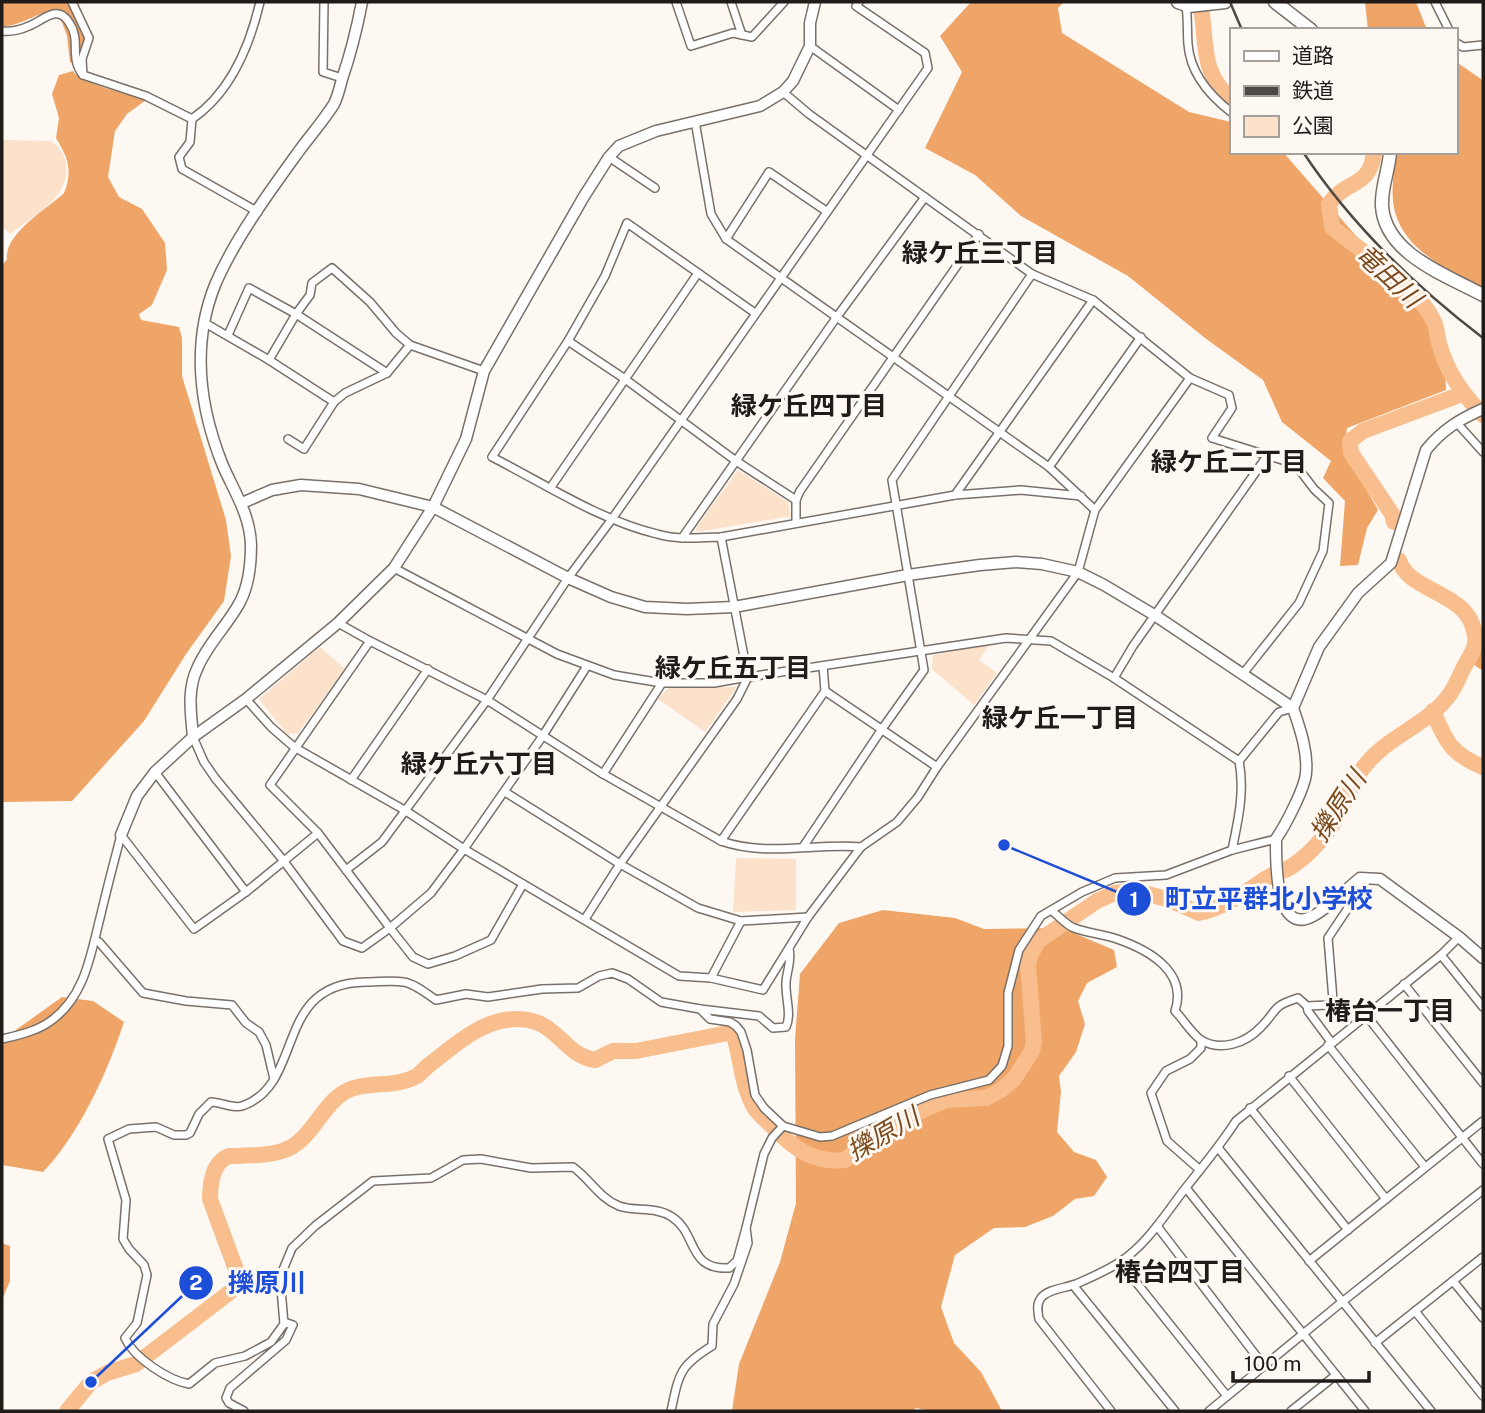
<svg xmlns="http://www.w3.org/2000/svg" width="1485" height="1413" viewBox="0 0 1485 1413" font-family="'Public Sans','Noto Sans JP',sans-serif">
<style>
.green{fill:#fce1cb}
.forest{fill:#eea567}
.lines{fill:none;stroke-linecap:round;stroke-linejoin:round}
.river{stroke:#f9be8d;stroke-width:16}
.street-casing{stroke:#797069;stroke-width:10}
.secondary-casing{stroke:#797069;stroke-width:13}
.highway-casing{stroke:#797069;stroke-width:15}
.street{stroke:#fff;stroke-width:7}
.secondary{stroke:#fff;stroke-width:10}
.highway{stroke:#fff;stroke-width:12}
.rail{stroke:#4d4945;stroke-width:2.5}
.labels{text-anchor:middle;stroke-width:6;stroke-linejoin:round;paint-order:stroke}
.neighbourhood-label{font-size:26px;font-weight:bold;fill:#201c19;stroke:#fef8f3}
.water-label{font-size:26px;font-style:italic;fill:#7a4a1d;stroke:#fef8f3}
.leader{fill:none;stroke:#1d4ed8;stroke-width:2.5}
.callout-dot{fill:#1d4ed8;stroke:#fef8f3;stroke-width:2.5}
.mark-label{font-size:21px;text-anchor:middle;font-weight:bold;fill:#fff}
.callout-label{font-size:26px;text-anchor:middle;font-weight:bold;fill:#1d4ed8;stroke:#fef8f3;stroke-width:6;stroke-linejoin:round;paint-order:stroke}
</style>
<rect width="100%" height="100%" fill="#fef8f3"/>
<!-- green -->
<g class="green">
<path d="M2 140 51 141C60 147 64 153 66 164 71 198 33 216 10 234L4 228 2 230Z"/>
<path d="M738 470 788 502 791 516 697 532 696 528Z"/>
<path d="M990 644 979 660 997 673 974 705 932 669 933 655Z"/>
<path d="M320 647 345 669 298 733 287 734 259 699Z"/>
<path d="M669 687H737L705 732 658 699Z"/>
<path d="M736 858 796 859V910L733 912Z"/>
</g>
<!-- forest -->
<g class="forest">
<path d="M2 2H69L84 27 86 41 80 68 70 62 67 36 58 12C42 8 21 27 2 26Z"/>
<path d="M971 2H1064L1058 8 1062 33 1189 112 1231 122V152H1283L1444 337 1446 390 1347 428 1344 451 1378 510 1367 528 1358 565 1340 566 1345 501 1323 478 1331 461 1282 422 1263 380 1205 338 1128 276 1021 216 975 175 925 148 962 72 940 36Z"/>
<path d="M1365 2H1416L1427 30H1368Z"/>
<path d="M1455 61 1481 79 1483 83V290C1452 272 1405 251 1395 212 1390 194 1394 171 1396 152H1455Z"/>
<path d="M73 71C79 83 131 95 146 100L127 114 115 131 108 177 119 197 142 209 165 243 167 270 152 305 139 314 141 320 179 327 182 338V376L226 520 231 556 224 601 186 654 144 721 72 801 2 802V266L7 259C4 234 47 209 64 193 73 171 68 157 56 138L59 118 52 94 59 75Z"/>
<path d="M1483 630V671L1463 657 1468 643Z"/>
<path d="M883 910 955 918 984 929 1062 928 1114 950 1117 967 1087 983 1078 1001 1085 1024 1076 1052 1059 1076 1061 1092 1057 1132 1074 1152 1096 1160 1107 1177 1094 1196 1075 1199 1053 1216 1025 1227 994 1228 955 1255 941 1307 954 1343 981 1372 1002 1411H929L916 1408 913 1411H732L739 1364 780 1262 796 1203 795 1039 800 974 839 923Z"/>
<path d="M62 997 93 1001 124 1022C108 1071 79 1135 43 1172L2 1165V1033L6 1037Z"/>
<path d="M2 1243 10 1246V1281L2 1300Z"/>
</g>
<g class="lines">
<!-- river -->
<g class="river">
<path d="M1200 2C1208 39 1198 70 1231 99"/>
<path d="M1374 152C1370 189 1347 178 1329 204L1332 227C1361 252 1419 287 1434 322 1437 328 1437 336 1439 343 1446 371 1463 395 1483 415"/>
<path d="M1394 522 1392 514 1351 453 1350 441 1363 431 1462 394"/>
<path d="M1433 711C1446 742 1451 754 1483 767"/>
<path d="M67 1411 91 1382 107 1373 136 1364 238 1286V1275L210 1199C210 1183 213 1162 229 1156 248 1155 276 1157 293 1146 316 1132 327 1095 354 1088 374 1082 397 1087 417 1076 421 1073 425 1068 429 1065 455 1045 482 1019 517 1019 558 1019 561 1054 595 1060L613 1051H636L733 1032C741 1057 741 1084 754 1107 758 1114 767 1121 773 1127 794 1149 813 1163 845 1160L889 1125 946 1100 986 1098 1001 1090 1014 1079 1032 1051 1034 1042 1028 966 1030 956 1038 941 1097 901 1115 893 1136 891 1167 899 1199 913C1225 907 1244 893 1265 879 1272 874 1281 872 1289 868 1306 858 1320 842 1331 827 1345 806 1351 780 1368 762 1391 735 1430 723 1450 694 1456 685 1460 675 1465 665 1470 656 1477 647 1475 636 1470 590 1409 594 1399 560"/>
</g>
<defs>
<g id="street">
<path d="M72 2 89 38 82 59 83 75"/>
<path d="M324 2 323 72 342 78"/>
<path d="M676 2 691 46 733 33 752 37 784 2"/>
<path d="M731 2 742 35"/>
<path d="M1435 2 1449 30"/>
<path d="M1186 6C1188 19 1187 31 1188 44 1190 73 1209 95 1231 112"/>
<path d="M2 31C11 32 20 30 29 26 44 20 58 3 70 24 81 41 69 58 83 75L146 96 192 119C230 93 250 45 260 2"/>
<path d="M1455 42 1463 47 1483 45"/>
<path d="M810 46 899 110"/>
<path d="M783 92 809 114 1032 274 1093 300 1190 378 1229 395 1232 408 1212 438 1295 464 1314 489 1329 503 1323 551 1299 603 1242 675"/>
<path d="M192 119 190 142 179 157 182 169 258 212"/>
<path d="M695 121 711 214 726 239 1049 467 1095 510"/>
<path d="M609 157 655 188"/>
<path d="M726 239 769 172 826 211"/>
<path d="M755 313 627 223 605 276 568 341 492 457C545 484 599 520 657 534 678 540 700 538 721 537L955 495 1021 490 1081 496"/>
<path d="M205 323 269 360 334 402 345 393 387 373 410 345 484 371"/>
<path d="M228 335 249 288 296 314 387 373"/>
<path d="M568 341 625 379 736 461 796 500"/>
<path d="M269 360 296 314 310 295 312 283 332 268 370 302 396 333 410 345"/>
<path d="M1456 422 1483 452"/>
<path d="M288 439 304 449 334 402"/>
<path d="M1049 467 1141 337"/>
<path d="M551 487 698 273"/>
<path d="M955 495 1093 300"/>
<path d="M796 523V500L800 491 979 234"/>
<path d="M682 538 836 318 925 197"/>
<path d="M394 568 557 654 614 675 662 683H714L748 677 1006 638 1051 641 1114 678 1239 761C1245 791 1238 821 1232 850"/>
<path d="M338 623 370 641 487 700 603 774 721 841C767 857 814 843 861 847"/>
<path d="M370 641 270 785 318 833 390 928 431 893 464 849 542 737 587 666"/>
<path d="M1114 678 1133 646 1267 456"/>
<path d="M825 691 937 767"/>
<path d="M246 699 271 727 294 747 406 811 464 849 679 976 711 978 763 990 808 917 861 847 897 822 918 797 937 767 1078 572 1095 510 1190 378"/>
<path d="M193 737 204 762 215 778 283 860 343 941 362 948 390 928 413 957 428 964 455 956 491 940 523 884"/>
<path d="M1239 761 1279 712 1293 708"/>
<path d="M155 772 246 892"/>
<path d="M603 774 662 683"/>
<path d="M351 780 428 669"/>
<path d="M505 792 620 864 698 908 741 921 808 917"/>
<path d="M121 835 194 929 246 892 318 833"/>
<path d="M721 841 825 691 823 666"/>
<path d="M803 847 882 729 924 670 892 480 1032 274"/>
<path d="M346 870 382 842 487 700 568 578 612 519 928 68 925 53 856 6 859 2"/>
<path d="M1052 911C1059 916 1066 925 1074 928 1087 933 1103 934 1117 939 1149 950 1188 972 1175 1011 1183 1019 1192 1034 1201 1040 1221 1052 1246 1043 1261 1027 1279 1009 1270 1007 1298 998L1307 1006 1328 1005 1333 1000 1328 938 1368 878"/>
<path d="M585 919 620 864 737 699 748 677 721 537"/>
<path d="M95 941 99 942 143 993 186 1001 232 1005 246 1023 259 1032 266 1045 274 1079"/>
<path d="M1441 955 1483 1007"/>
<path d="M711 978 741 921"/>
<path d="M1404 984 1483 1083"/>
<path d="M1307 1006 1308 1011 1331 1042"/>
<path d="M700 1009 759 1016 773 1028 786 1027C792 1014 785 997 786 982 787 970 792 960 789 949"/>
<path d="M1366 1015 1483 1164"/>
<path d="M2 1039C19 1035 38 1031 52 1020 86 995 91 952 101 914 107 888 114 862 121 835"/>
<path d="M1328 1045 1425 1167"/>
<path d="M1289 1076 1386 1199"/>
<path d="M1250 1108 1348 1230"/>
<path d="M1219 1149 1431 1411"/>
<path d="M1200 1170 1167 1141 1151 1093 1166 1071 1190 1059 1201 1048V1040"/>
<path d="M1186 1188 1365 1411"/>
<path d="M1157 1226 1264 1366"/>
<path d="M1309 1261 1483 1121"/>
<path d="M1120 1262 1227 1396"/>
<path d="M1453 1281 1483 1318"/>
<path d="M1073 1285 1175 1411"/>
<path d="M1415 1311 1483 1396"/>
<path d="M284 1324 280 1277 292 1248 315 1226 373 1181 431 1178 463 1160 481 1159 531 1168 573 1167C590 1179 599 1198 619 1206 636 1212 656 1206 672 1217 698 1234 687 1270 729 1268L737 1261 746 1228"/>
<path d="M1375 1343 1483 1257"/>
<path d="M244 1411 229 1403 226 1398 230 1388 286 1340 293 1325 287 1323 284 1324 271 1342 245 1356 215 1363 189 1384C168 1380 134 1358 125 1338L137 1323 147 1275 144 1265 129 1249 123 1239 126 1200 108 1139 129 1129 156 1127 174 1135H186L190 1133 199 1114 211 1102C221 1102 233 1109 242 1106 306 1084 272 983 366 982 378 982 392 980 403 982 414 983 427 994 436 1000L466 994 488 997 542 989 578 988 599 976 612 973 628 979 661 1002 700 1009 710 1019 730 1022 736 1026 741 1032 747 1050 755 1095 764 1108 783 1126 820 1137 832 1136 930 1095 989 1080 1002 1066 1008 1046V993L1019 950 1041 916 1082 892 1115 878 1166 875 1232 850 1276 839"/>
<path d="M671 1411C679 1374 679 1366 712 1346L713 1324 734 1284 748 1243 746 1228 764 1154 772 1138 783 1126"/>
<path d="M1111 1411 1039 1319C1038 1312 1036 1304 1041 1298 1047 1289 1066 1288 1076 1284 1090 1278 1106 1271 1120 1262 1147 1244 1164 1216 1184 1190 1202 1167 1220 1146 1236 1121L1441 955 1459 937"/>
<path d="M1209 1411 1342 1302 1483 1190"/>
<path d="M1291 1411 1336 1375"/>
</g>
<g id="secondary">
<path d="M1483 409C1460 419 1442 430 1426 450L1391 563 1358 593 1319 647 1293 708C1300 729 1308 751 1306 773 1305 788 1285 826 1276 839 1276 859 1274 937 1313 916 1330 907 1345 890 1360 878L1380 879 1459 937 1483 958"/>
<path d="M242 503 272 490 301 485 359 489 433 507 568 578 611 597 645 607 687 609 734 607 908 575 980 565 1016 562 1042 564 1078 572 1104 585 1156 616 1293 708"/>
<path d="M193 737C191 714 187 690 197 669 207 644 228 625 240 602 249 585 251 564 251 545 250 515 235 493 223 466 200 409 191 345 215 285 234 240 270 191 299 151 310 136 324 120 334 104 338 96 340 87 342 79 351 53 357 28 362 2"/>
<path d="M121 835 137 796 155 772 193 737 246 699 338 623 394 568 433 507 466 439 484 371 583 198 609 157 619 146 656 131 760 106 783 92 793 81 810 46V23L815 2"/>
</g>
<g id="highway">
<path d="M1178 2 1189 6 1225 2"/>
<path d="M1275 2 1311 30"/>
<path d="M1390 152C1389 170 1381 187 1382 206 1385 254 1446 275 1483 295"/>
</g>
</defs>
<!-- street casing -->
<use href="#street" class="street-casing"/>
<!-- secondary casing -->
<use href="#secondary" class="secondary-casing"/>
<!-- highway casing -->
<use href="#highway" class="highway-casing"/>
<!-- street -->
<use href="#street" class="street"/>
<!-- secondary -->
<use href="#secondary" class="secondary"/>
<!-- highway -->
<use href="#highway" class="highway"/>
<!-- rail -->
<g class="rail">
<path d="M1230 2 1242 30"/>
<path d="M1303 152C1350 223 1415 286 1483 338"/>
</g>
</g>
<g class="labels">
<!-- neighbourhood labels -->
<g class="neighbourhood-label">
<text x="980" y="262">緑ケ丘三丁目</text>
<text x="809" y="415">緑ケ丘四丁目</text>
<text x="1229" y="471">緑ケ丘二丁目</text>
<text x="733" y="677">緑ケ丘五丁目</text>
<text x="1060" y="727">緑ケ丘一丁目</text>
<text x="479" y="773">緑ケ丘六丁目</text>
<text x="1390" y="1020">椿台一丁目</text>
<text x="1180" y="1281">椿台四丁目</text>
</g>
<!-- water labels -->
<g class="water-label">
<text transform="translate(1389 276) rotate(43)" y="9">竜田川</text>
<text transform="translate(1338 806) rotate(-57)" y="9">擽原川</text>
<text transform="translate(883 1134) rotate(-30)" y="9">擽原川</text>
</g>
</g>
<!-- callouts -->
<path class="leader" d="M1004 845L1134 899M91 1382L196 1283"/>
<g class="callout-dot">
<circle cx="1004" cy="845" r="7"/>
<circle cx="91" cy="1382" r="7"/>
<circle cx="1134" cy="899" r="18"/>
<circle cx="196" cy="1283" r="18"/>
</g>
<g class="mark-label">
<text x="1134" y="907">1</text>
<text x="196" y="1290">2</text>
</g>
<g class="callout-label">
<text x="1269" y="908">町立平群北小学校</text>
<text x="267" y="1292">擽原川</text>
</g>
<!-- border -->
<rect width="1485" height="1413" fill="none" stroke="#201c19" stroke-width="7"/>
<!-- legend -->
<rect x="1230" y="28" width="228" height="126" fill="#fef8f3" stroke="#a5a09c" stroke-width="2"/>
<rect x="1244" y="51" width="35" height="10" fill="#ffffff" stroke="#a5a09c" stroke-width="2"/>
<text x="1292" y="63" font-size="21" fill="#201c19">道路</text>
<rect x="1244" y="86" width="35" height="10" fill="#4d4945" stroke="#a5a09c" stroke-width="2"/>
<text x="1292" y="98" font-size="21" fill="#201c19">鉄道</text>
<rect x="1244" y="116" width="35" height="21" fill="#fce1cb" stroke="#a5a09c" stroke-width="2"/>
<text x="1292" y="133" font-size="21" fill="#201c19">公園</text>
<!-- scale -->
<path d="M1233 1371v10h136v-10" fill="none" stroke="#201c19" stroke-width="3.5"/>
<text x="1244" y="1371" font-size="21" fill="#201c19" stroke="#fef8f3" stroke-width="5" paint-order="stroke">100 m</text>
</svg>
